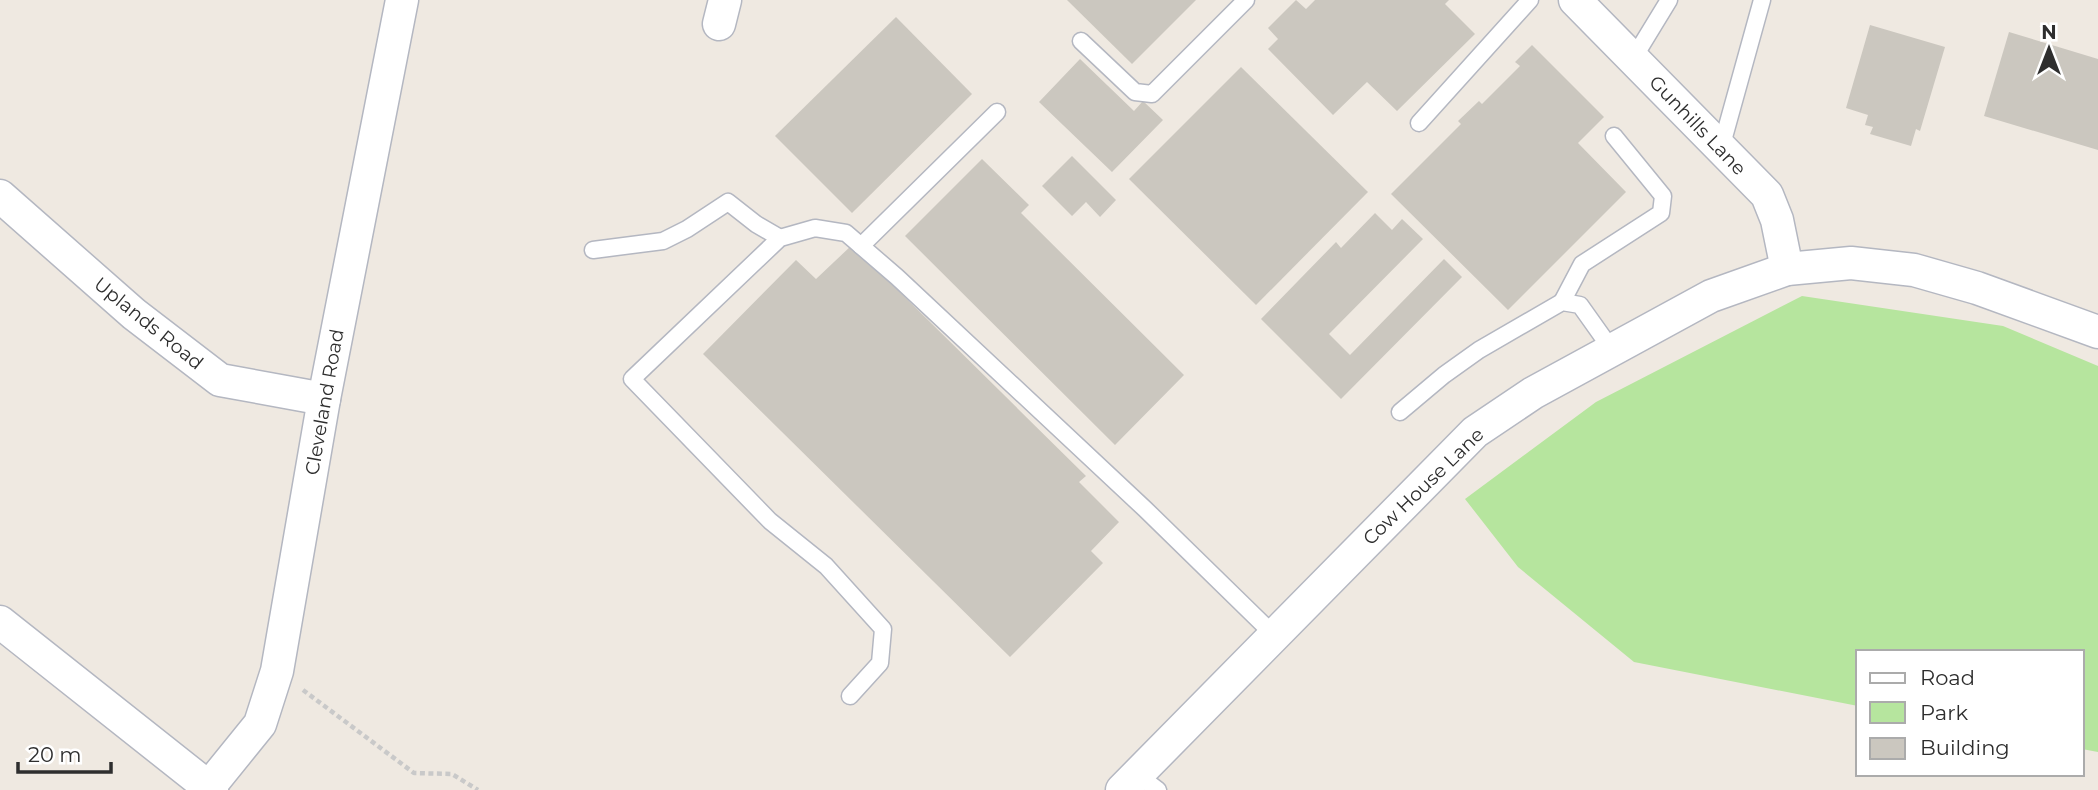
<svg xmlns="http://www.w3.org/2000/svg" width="2098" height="790" viewBox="0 0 2098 790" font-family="Montserrat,sans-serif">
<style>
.green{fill:#b6e59e}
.building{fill:#cbc7bf}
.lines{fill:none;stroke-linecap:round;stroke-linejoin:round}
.service-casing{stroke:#b4b7c1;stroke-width:19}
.minor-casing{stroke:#b4b7c1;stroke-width:35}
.path{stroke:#c9c9c9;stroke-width:4.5;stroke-dasharray:5 3.5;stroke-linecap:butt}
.service{stroke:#fff;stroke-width:16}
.minor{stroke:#fff;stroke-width:32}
.labels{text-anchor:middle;stroke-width:6;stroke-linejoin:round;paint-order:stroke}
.street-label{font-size:19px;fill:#2e2e2e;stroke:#fff}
</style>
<rect width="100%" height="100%" fill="#efe9e1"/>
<!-- green -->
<path class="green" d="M1802 296 2003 326 2098 366V752L2082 749V652H1858V706L1634 662 1518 567 1465 499 1596 402Z"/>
<!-- building -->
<g class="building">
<path d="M1067 0H1196L1132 64Z"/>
<path d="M1296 0 1306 9 1315 0H1449L1445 4 1475 34 1397 111 1367 82 1333 115 1268 49 1278 39 1268 28Z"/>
<path d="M896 17 972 94 852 213 775 136Z"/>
<path d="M1870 25 1945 47 1920 131 1916 129 1911 146 1870 134 1873 127 1865 125 1868 115 1846 108Z"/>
<path d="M2009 32 2098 59V150L1984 116Z"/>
<path d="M1532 45 1604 117 1578 143 1626 192 1508 310 1391 194 1461 124 1458 121 1479 101 1482 104 1520 66 1515 62Z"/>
<path d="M1080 59 1134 111 1143 101 1163 120 1112 172 1039 102Z"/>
<path d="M1241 67 1368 192 1256 305 1129 179Z"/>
<path d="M1072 156 1116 200 1100 217 1086 202 1072 216 1042 186Z"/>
<path d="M982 159 1029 205 1021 213 1184 375 1115 445 905 236Z"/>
<path d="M1375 213 1392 230 1402 219 1423 239 1329 334 1350 355 1444 259 1462 277 1341 399 1261 319 1336 242 1341 248Z"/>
<path d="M852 245 1086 476 1079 482 1119 522 1091 551 1103 563 1010 657 703 354 796 260 816 279Z"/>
</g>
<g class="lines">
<defs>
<g id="service">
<path d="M1081 41 1135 92 1152 94 1246 0"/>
<path d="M1633 59 1669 0"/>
<path d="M1419 123 1530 0"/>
<path d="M1721 148 1762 0"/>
<path d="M861 246 997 112"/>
<path d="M593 250 663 241 687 229 728 202 756 224 780 238"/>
<path d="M1562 302 1582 264 1661 213 1663 196 1614 136"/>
<path d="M1400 412 1444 375 1479 350 1562 302 1580 305 1612 350"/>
<path d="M850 696 880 663 883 629 826 566 770 521 632 379 780 238 815 228 846 233 897 277 1145 509 1274 635"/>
<path d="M1137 774 1158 790"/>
</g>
<g id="minor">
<path d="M1575 0 1767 195 1777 220 1787 269"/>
<path d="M719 24 725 0"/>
<path d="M0 196 134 314 220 380 324 399"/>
<path d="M0 622 212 790"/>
<path d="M209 787 260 724 277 671 324 399 402 0"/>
<path d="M1122 790 1475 432 1533 393 1711 296 1787 269 1851 263 1914 270 1977 288 2098 332"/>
</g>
</defs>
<!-- service casing -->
<use href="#service" class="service-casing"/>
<!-- minor casing -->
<use href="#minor" class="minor-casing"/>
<!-- path -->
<path class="path" d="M303 690 414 773 452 774 478 790"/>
<!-- service -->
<use href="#service" class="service"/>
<!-- minor -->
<use href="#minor" class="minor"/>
</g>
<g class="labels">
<!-- street labels -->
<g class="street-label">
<text transform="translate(1698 125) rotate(46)" y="7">Gunhills Lane</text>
<text transform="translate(149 323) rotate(39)" y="7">Uplands Road</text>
<text transform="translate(324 402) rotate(-80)" y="7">Cleveland Road</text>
<text transform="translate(1423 486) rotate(-44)" y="7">Cow House Lane</text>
</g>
</g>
<!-- legend -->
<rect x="1856" y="650" width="228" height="126" fill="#ffffff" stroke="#ababab" stroke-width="2"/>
<rect x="1870" y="673" width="35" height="10" fill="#ffffff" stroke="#ababab" stroke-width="2"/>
<text x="1920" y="685" font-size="21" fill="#2e2e2e">Road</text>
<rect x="1870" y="702" width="35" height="21" fill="#b6e59e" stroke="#ababab" stroke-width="2"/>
<text x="1920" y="720" font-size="21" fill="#2e2e2e">Park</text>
<rect x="1870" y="738" width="35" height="21" fill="#cbc7bf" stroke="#ababab" stroke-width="2"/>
<text x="1920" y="755" font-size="21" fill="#2e2e2e">Building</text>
<!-- north arrow -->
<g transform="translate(2049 49)" stroke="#ffffff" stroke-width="5" paint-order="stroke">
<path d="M0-5L12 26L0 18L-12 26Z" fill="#2e2e2e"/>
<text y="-10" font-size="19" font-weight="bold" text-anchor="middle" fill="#2e2e2e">N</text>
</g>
<!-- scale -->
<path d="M18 762v10h93v-10" fill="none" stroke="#2e2e2e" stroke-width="3.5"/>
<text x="28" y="762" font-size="21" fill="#2e2e2e" stroke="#ffffff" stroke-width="5" paint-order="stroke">20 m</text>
</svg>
